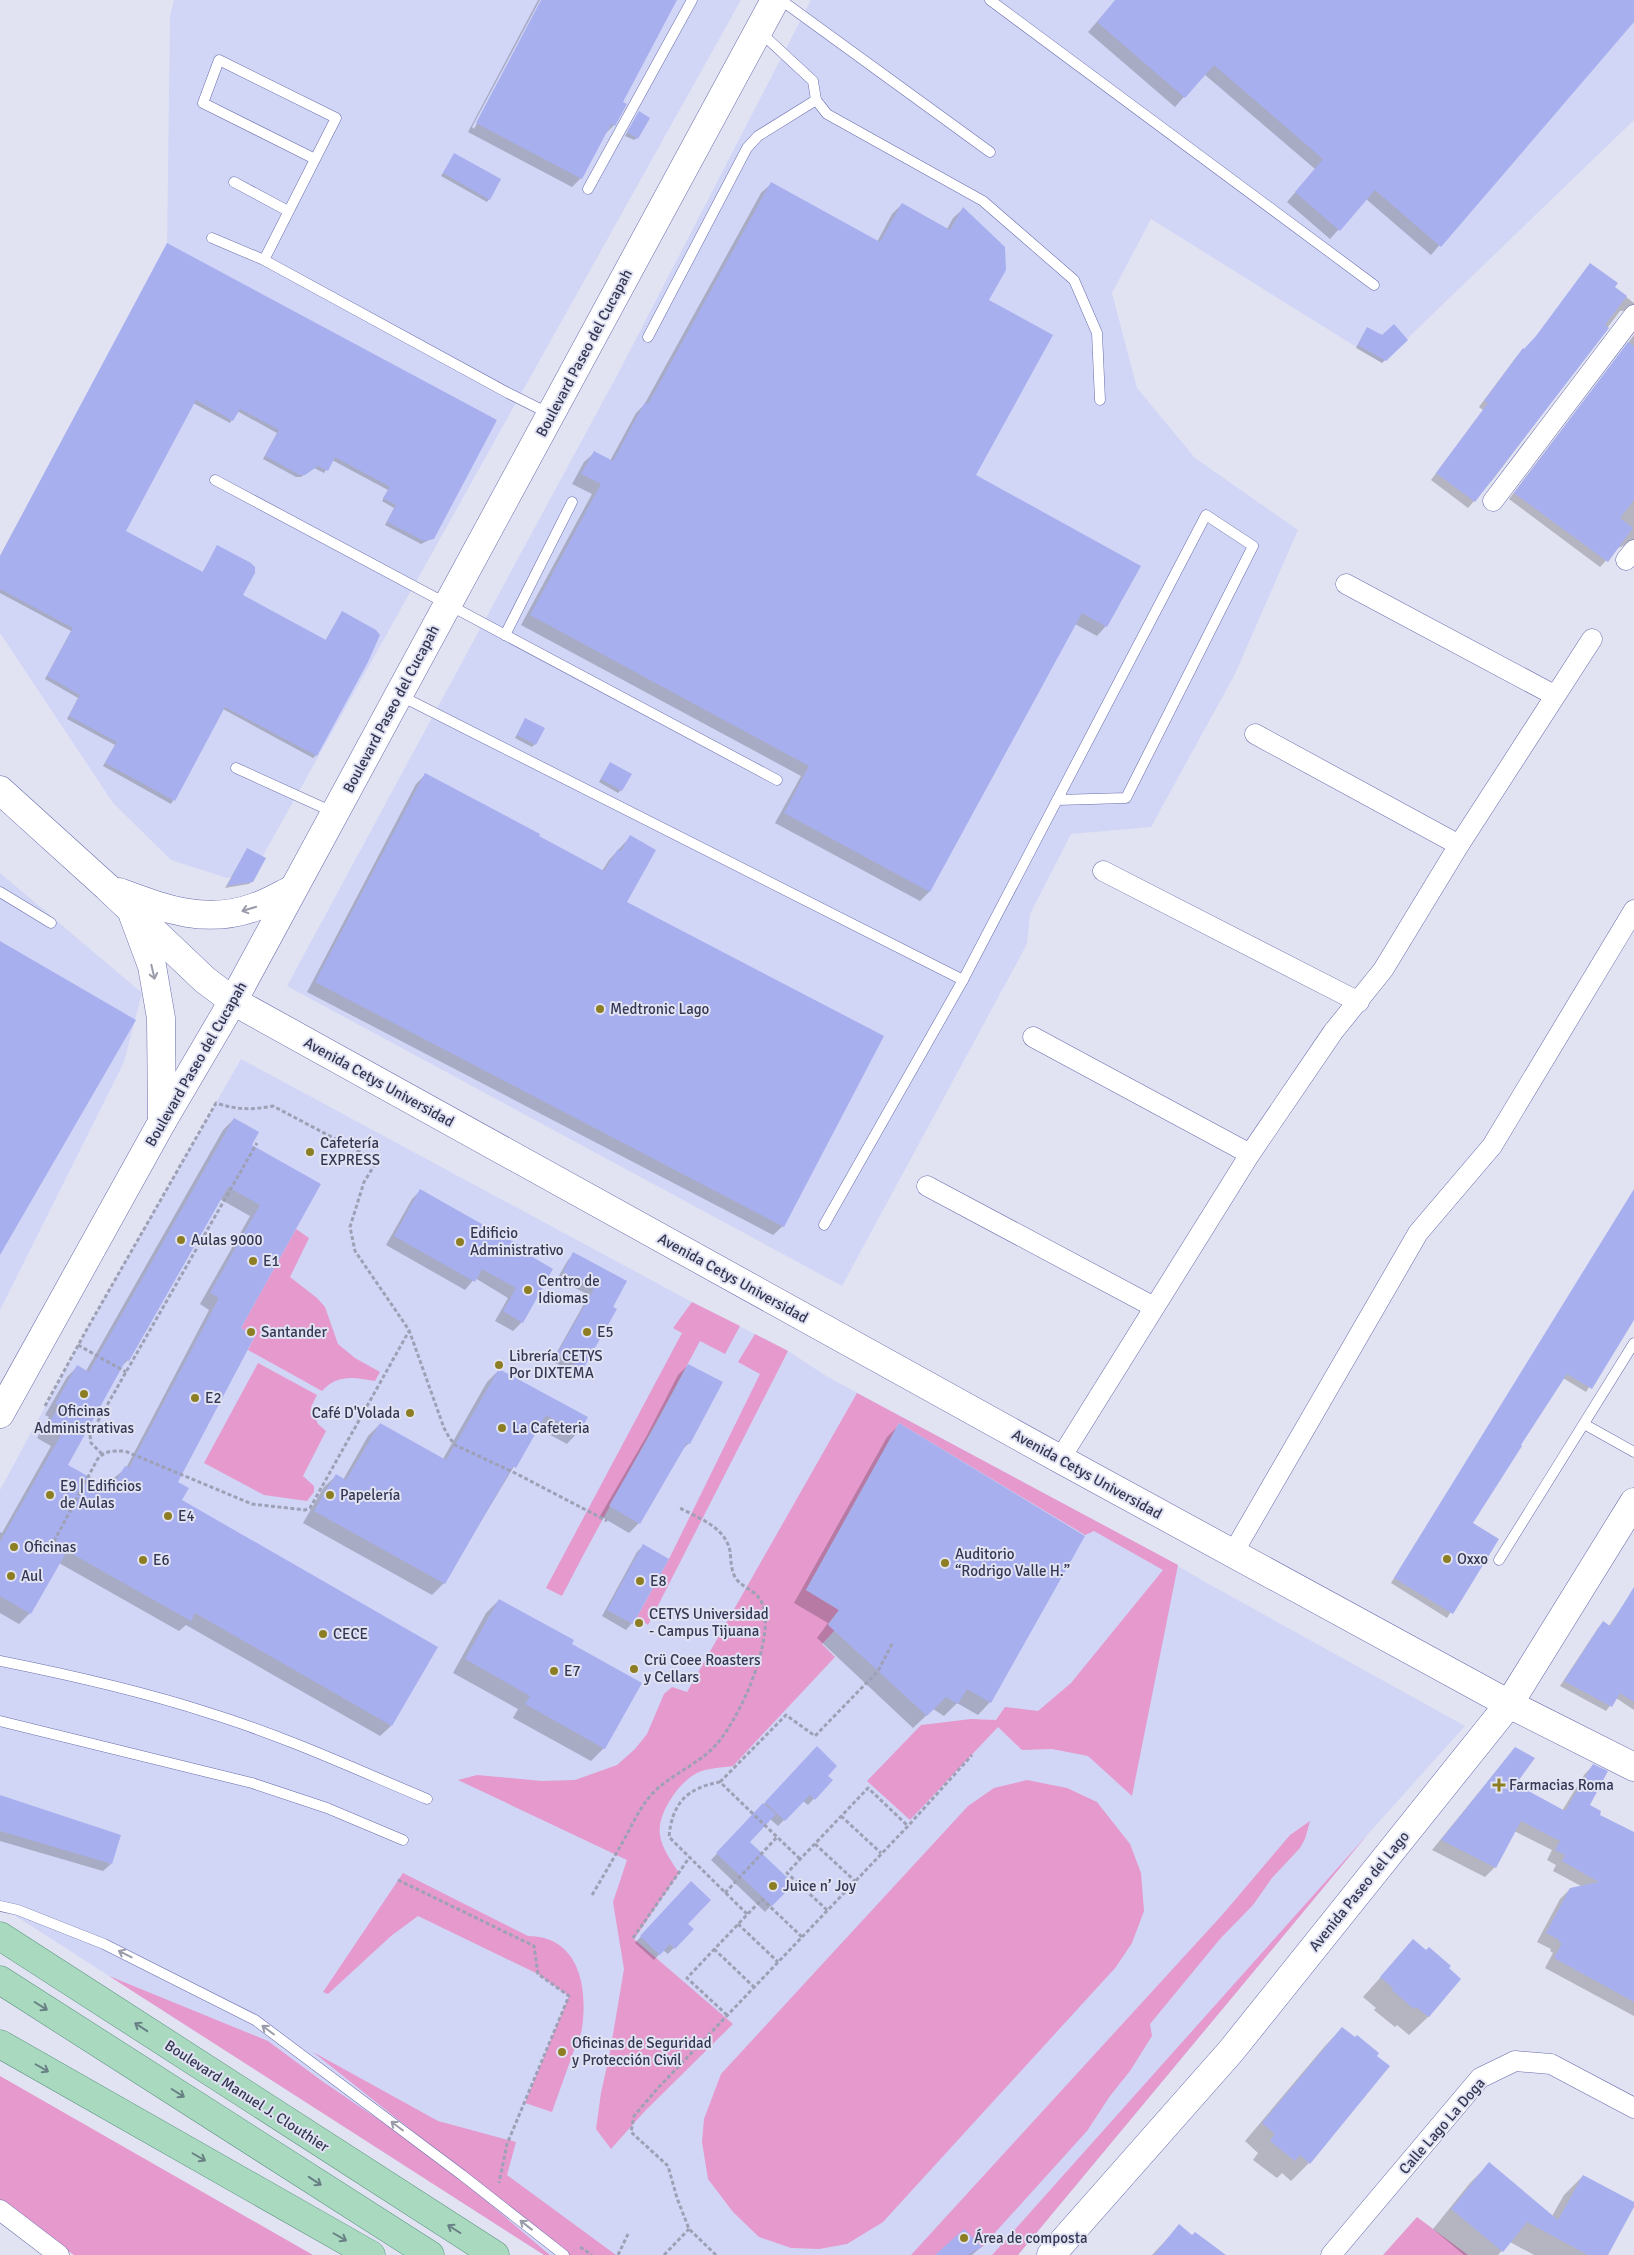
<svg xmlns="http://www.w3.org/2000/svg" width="1634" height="2255" viewBox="0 0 1634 2255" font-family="Signika,sans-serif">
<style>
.built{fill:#d2d6f6}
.green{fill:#e599cd}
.shadow{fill:#0003;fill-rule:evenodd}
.building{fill:#a8afef;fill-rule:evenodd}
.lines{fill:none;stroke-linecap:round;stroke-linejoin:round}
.lane-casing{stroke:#676cac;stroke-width:11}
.street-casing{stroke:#676cac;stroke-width:21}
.secondary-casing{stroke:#676cac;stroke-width:29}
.primary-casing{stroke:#5b927f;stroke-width:29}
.path{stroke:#9ea1b5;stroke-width:3;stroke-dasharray:4 2.5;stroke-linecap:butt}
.lane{stroke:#fff;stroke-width:10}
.street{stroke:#fff;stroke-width:20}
.secondary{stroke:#fff;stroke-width:28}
.primary{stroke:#a9dac0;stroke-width:28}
.oneway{stroke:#9a9caa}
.oneway2{stroke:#698185}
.poi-dot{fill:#8d7e24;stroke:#e1e3f2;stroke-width:2}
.labels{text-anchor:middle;stroke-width:4;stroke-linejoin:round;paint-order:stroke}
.street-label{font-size:15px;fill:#353854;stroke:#e1e3f2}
.poi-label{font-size:15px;fill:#353854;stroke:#e1e3f2;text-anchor:start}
</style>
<rect width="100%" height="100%" fill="#e1e3f2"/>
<!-- built -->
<g class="built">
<path d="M174 0H741L255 870 227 878 171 860 113 803 0 633V562L167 249 170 16Z"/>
<path d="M811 0H1634V120L1382 363 1151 219 1112 293 1137 388 1195 458 1298 530 1235 674 1151 827 1071 834 1030 914 1027 944 842 1286 287 986 621 368Z"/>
<path d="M0 873 142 993 124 1062 0 1310Z"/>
<path d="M241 1059 692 1302 788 1351 828 1377 1157 1554 1207 1583 1465 1726 1368 1834 1018 2255H544L0 1906V1490L87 1329Z"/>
</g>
<!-- green -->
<g class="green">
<path d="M296 1229 309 1238 290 1277 317 1298 325 1307 338 1344 355 1358 380 1372 375 1381C354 1377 337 1374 322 1391L248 1350 255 1336 241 1328Z"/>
<path d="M692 1302 740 1326 725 1354 700 1341C655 1427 606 1510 562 1596L546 1588 682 1333 673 1328Z"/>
<path d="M755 1334 788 1351 648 1625 637 1617 669 1559 760 1374 738 1362Z"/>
<path d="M258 1363 317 1395 311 1407 318 1424 326 1431 303 1476 314 1486V1492L307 1501 264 1495 204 1463Z"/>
<path d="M857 1393 1178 1565 1132 1796 1088 1756 1052 1749 1022 1750 998 1727 910 1820 867 1781 921 1725 971 1719 996 1720 1005 1707 1038 1711 1071 1683 1163 1570 1094 1531 1085 1535 899 1423 806 1590 839 1610 828 1624 835 1630 822 1644 835 1657 733 1766C719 1768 703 1768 692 1776 676 1787 657 1815 660 1835 662 1849 672 1862 679 1873L634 1939 733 2024 644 2112 611 2149 596 2129 601 2093 610 2052 624 1969 613 1902 627 1860 458 1780 477 1775 542 1781 575 1780 617 1765 635 1749 647 1734 664 1694 672 1687 687 1692Z"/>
<path d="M1027 1780 1067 1788 1097 1802 1130 1844 1141 1873 1144 1911 1132 1943 1116 1967 883 2222 847 2244 819 2249 791 2248 759 2237 733 2212 708 2179 702 2142 704 2119 721 2074 968 1806 994 1788Z"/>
<path d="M1310 1821 1305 1839 1300 1848 1272 1878 1253 1905 1220 1939 1150 2024 1152 2036 1130 2071 1110 2096 1087 2131 982 2247 968 2255H911L1223 1914 1290 1835Z"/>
<path d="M1368 1834 1018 2255H992L993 2254Z"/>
<path d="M403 1873 528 1936C579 1936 588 1987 582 2028 581 2036 576 2045 573 2053 566 2073 559 2092 552 2112L525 2103 569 1996 538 1974 418 1916 391 1936 328 1994 323 1992Z"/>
<path d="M109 1976 268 2041 322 2081 438 2160 550 2255H544Z"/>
<path d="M313 2052 438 2121 516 2142 507 2175 616 2255H568Z"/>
<path d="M0 2076 313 2255H74L0 2203Z"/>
<path d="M1417 2217 1468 2255H1383Z"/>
</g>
<!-- shadow -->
<g class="shadow">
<path d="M538 0H540L472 127 474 129 543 0H675L621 102 614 125 604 135 581 178 572 187 468 132Z"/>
<path d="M1116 0H1634V20L1431 255 1366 199 1330 239 1287 202 1315 169 1204 74 1175 107 1088 32Z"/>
<path d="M639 113 637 138 634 140 625 136Z"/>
<path d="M454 155 489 199 487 202 441 176Z"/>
<path d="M771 184 877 242 892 214 902 204 947 229 953 218 963 209 975 475 1106 626 1097 636 1075 624 929 892 920 901 775 823 801 776 521 625 592 494 572 484 584 462 594 453 610 461 636 413 644 405 761 193Z"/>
<path d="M167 245 495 421 433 538 421 544 385 525 394 508 382 501 388 490 332 460 324 473 314 468 301 477H296L263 459 277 433 237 411 230 423 193 403 125 532 202 573 215 550 242 596 325 641 342 612 316 755 313 758 223 709 171 804 103 766 115 745 67 719 78 698 45 679 71 631 0 593V556Z"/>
<path d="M1590 264 1613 287 1634 303V307L1631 310 1620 311 1494 478 1468 508 1431 480 1483 410 1479 407 1517 356 1531 344Z"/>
<path d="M1365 331 1406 340 1382 363 1356 348Z"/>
<path d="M1634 335V546L1628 544 1618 548 1600 567 1509 499Z"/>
<path d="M525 719 535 744 532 747 515 738Z"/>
<path d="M608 766 621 790 618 793 599 782Z"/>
<path d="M425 775 602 871 609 860 630 837 625 903 783 1226 773 1235 307 992 416 784Z"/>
<path d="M247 849 252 881 249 884 225 888Z"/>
<path d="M234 1119 250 1145 319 1184 239 1329 177 1482 181 1500 391 1726 380 1736 186 1625 179 1631 59 1563 30 1613 19 1624 0 1613V1532L2 1533 51 1446 37 1438 49 1417 45 1415 67 1377 78 1366 86 1371 223 1130ZM220 1199 250 1216 200 1304 209 1310 126 1468 114 1478 108 1489 66 1466 120 1368 128 1360Z"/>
<path d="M421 1190 522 1253V1322L513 1331 495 1321 508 1298 475 1278 465 1290 386 1245 412 1199Z"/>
<path d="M1627 1203 1634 1207V1317L1586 1392 1563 1378 1471 1523 1497 1540 1447 1618 1391 1583Z"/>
<path d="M574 1254 611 1307 582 1368 576 1374 552 1361 589 1295 557 1279 568 1260Z"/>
<path d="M688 1365 689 1443 682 1450 639 1523 629 1533 600 1516 646 1437 678 1375Z"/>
<path d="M499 1370 578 1432 567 1444 537 1428 444 1583 432 1595 303 1523 324 1487 336 1476 343 1480 368 1436 380 1424 443 1459 487 1382Z"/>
<path d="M900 1424 990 1702 978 1715 957 1703 944 1716 933 1709 913 1728 817 1638 828 1623 794 1603 887 1437Z"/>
<path d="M643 1546 632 1623 626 1630 602 1616 637 1552Z"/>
<path d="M1628 1598 1634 1601V1710L1616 1698 1606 1711 1560 1686 1598 1628 1603 1623 1609 1626Z"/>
<path d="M499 1600 570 1644 604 1748 591 1761 513 1718 518 1709 453 1673 486 1613Z"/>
<path d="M817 1748 826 1776 831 1780 808 1805 803 1801 778 1826 770 1819 749 1842 792 1884 765 1912 711 1860Z"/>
<path d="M1515 1748 1514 1784 1562 1811 1584 1775 1593 1765 1588 1805 1598 1815 1634 1833V2016L1545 1968 1553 1953 1550 1951 1551 1949 1537 1942 1560 1899 1570 1889 1581 1886 1553 1871 1556 1865 1547 1860 1552 1850 1514 1831 1495 1867 1485 1877 1432 1850Z"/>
<path d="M0 1796 111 1864 103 1871 0 1841Z"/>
<path d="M685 1888 687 1924 692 1929 668 1954 663 1950 654 1960 635 1943Z"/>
<path d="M1413 1941 1459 1979 1428 2017 1409 2035 1397 2025 1395 2027 1374 2010 1376 2008 1363 1997Z"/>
<path d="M1342 2028 1309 2163 1291 2181 1282 2173 1277 2178 1253 2160 1258 2153 1245 2141 1325 2046Z"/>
<path d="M1489 2164 1552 2216 1564 2195 1583 2176 1634 2205 1607 2255H1534L1510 2242 1498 2255H1464L1433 2229 1470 2183Z"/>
<path d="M1179 2226 1214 2255H1152Z"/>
<path d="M981 2247 972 2255H937Z"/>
</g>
<!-- building -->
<g class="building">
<path d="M541 0H677L623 102 627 104 615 126 611 124 582 179 476 123Z"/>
<path d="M1115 0H1634V22L1441 247 1375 190 1340 231 1295 192 1323 159 1214 65 1185 98 1097 22Z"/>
<path d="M639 111 650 118 638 139 627 132Z"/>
<path d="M454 153 501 179 490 200 443 173Z"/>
<path d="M771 182 880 242 902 203 950 230 963 207 1005 247 1006 270 989 300 1053 335 976 475 1141 566 1107 627 1082 613 930 892 784 813 809 766 530 615 601 484 581 474 594 451 613 461 645 402 648 404Z"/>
<path d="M167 243 497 420 434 539 424 541 387 522 396 505 383 498 390 487 335 457 328 471 318 466 305 475H300L265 456 279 430 240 409 233 421 196 400 126 531 203 572 217 545 251 563 255 567V573L243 595 326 640 342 611 376 630 380 635 368 662 317 756 225 707 175 801 105 763 117 742 69 716 80 695 47 676 73 628 0 589V556Z"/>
<path d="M1590 263 1618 283 1615 287 1627 296 1605 325 1609 328 1475 502 1436 473 1488 403 1484 401 1523 348 1524 349 1536 336Z"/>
<path d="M1394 324 1408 340 1386 361 1358 345 1367 327 1382 335Z"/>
<path d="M1628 342 1634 346V500L1620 518 1633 528 1608 562 1514 493Z"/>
<path d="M525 718 545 728 536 745 517 735Z"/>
<path d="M610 762 632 774 622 791 601 779Z"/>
<path d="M425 773 540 834 539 836 604 871 618 849 621 851 630 835 656 850 627 902 884 1036 784 1227 315 982Z"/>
<path d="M247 848 266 858 253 882 227 886Z"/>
<path d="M0 941 136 1020 0 1255Z"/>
<path d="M234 1118 259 1132 252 1145 321 1184 241 1328 255 1336 178 1482 189 1488 182 1500 438 1647 392 1726 195 1613 191 1621 67 1551 31 1614 0 1596V1542L61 1435 47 1427 59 1406 55 1404 77 1365 89 1372ZM228 1187 260 1205 210 1293 219 1298 129 1468 125 1466 111 1489 68 1465 126 1360 129 1361Z"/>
<path d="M420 1189 526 1249 524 1252 553 1269 523 1323 503 1311 516 1288 482 1269 475 1282 394 1236Z"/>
<path d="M1634 1189V1320L1592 1389 1567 1374 1521 1445 1522 1446 1473 1523 1499 1539 1453 1614 1394 1578Z"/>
<path d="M573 1252 627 1281 613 1307 617 1309 583 1369 557 1354 594 1289 563 1272Z"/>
<path d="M688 1364 723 1382 690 1444 687 1443 640 1524 609 1506 655 1426Z"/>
<path d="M499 1369 588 1417 579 1433 546 1415 516 1468 513 1466 445 1584 314 1511 336 1474 346 1480 380 1423 446 1460Z"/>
<path d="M899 1423 1085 1536 991 1703 967 1689 958 1704 946 1697 927 1716 828 1625 839 1610 806 1590Z"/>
<path d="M643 1544 669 1559 633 1624 607 1610Z"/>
<path d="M1634 1587V1702L1620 1693 1612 1707 1564 1681 1603 1621 1610 1626Z"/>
<path d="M499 1599 574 1640 572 1644 642 1683 605 1749 525 1704 530 1696 465 1659Z"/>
<path d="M817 1746 837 1766 828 1776 833 1780 815 1800 810 1795 785 1821 765 1802Z"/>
<path d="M1515 1747 1535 1758 1516 1784 1565 1811 1593 1764 1608 1771 1590 1805 1601 1811 1600 1815 1634 1832V2002L1554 1958 1562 1943 1559 1942V1940L1546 1933 1570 1888 1599 1882 1562 1861 1565 1855 1555 1850 1560 1841 1521 1821 1496 1868 1441 1840Z"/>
<path d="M0 1795 121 1835 112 1864 0 1831Z"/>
<path d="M763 1803 776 1814 750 1842 794 1884 772 1906 716 1853Z"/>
<path d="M691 1881 711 1900 688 1924 694 1929 675 1949 670 1944 660 1955 640 1936Z"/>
<path d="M1413 1939 1426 1950 1429 1947 1451 1966 1449 1968 1461 1979 1429 2017 1416 2007 1414 2009 1392 1990 1393 1988 1380 1977Z"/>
<path d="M1342 2027 1355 2037 1357 2035 1379 2053 1377 2056 1390 2066 1310 2164 1300 2155 1295 2161 1270 2141 1275 2134 1262 2123Z"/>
<path d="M1489 2162 1558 2220 1583 2175 1634 2202V2207L1608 2255H1588L1527 2222 1503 2252 1451 2209Z"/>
<path d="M1179 2224 1192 2235 1195 2232 1226 2255H1154Z"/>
<path d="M964 2229 982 2247 968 2255H935Z"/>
</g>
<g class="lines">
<defs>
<g id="lane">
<path d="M781 0 990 152"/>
<path d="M990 0 1374 285"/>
<path d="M759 31 813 81 816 100 827 114 983 201 1074 280 1097 333 1100 400"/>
<path d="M315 159 203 103 219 60 336 118 264 260 508 393 550 414"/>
<path d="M234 182 288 211"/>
<path d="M588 189 692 0"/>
<path d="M212 238 264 260"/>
<path d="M648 337 747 148 758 136 816 100"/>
<path d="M215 480 777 780"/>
<path d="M505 635 572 502"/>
<path d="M399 695 963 980"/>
<path d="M236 768 333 812"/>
<path d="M0 892 51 923"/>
<path d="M824 1225 963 980 1206 515 1253 546 1126 798 1057 800"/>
<path d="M1584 1424 1634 1452"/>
<path d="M1499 1560 1634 1343"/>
<path d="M0 1661C70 1675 141 1691 209 1713 284 1736 355 1769 427 1799"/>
<path d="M0 1721 252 1783 327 1808 403 1840"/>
<path d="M0 1906 18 1910 104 1944 255 2020 462 2175 564 2255"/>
</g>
<g id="street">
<path d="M1493 501 1634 315"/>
<path d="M1626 560 1634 550"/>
<path d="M1346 584 1554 695"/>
<path d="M1255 734 1459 845"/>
<path d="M1103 871 1359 1002"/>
<path d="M1033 1037 1250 1154"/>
<path d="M927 1186 1154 1307"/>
<path d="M1060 1459 1250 1154 1333 1032 1383 970 1459 845 1592 639"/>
<path d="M1233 1553 1418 1233 1492 1146 1634 910"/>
<path d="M0 2210 59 2255"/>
<path d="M1331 2255 1480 2078 1515 2061 1551 2064 1634 2108"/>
</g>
<g id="secondary">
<path d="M0 790 107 887 205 980 233 1001 1060 1459 1509 1704 1634 1767"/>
<path d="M119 892C165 909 206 925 255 907 268 903 281 895 293 889"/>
<path d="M133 915 152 966 161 1018 162 1122"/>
<path d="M0 1414 162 1122 233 1001 775 0"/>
<path d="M1051 2255 1231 2051 1509 1704 1634 1502"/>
</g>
<g id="primary">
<path d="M0 1936 495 2255"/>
<path d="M0 1980 430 2255"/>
<path d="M0 2044 371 2255"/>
</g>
</defs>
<!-- lane casing -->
<use href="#lane" class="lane-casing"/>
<!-- street casing -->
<use href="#street" class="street-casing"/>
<!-- secondary casing -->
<use href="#secondary" class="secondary-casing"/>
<!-- primary casing -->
<use href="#primary" class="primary-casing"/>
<!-- path -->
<g class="path">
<path d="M78 1345 126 1372"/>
<path d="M45 1406 87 1329 216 1103C237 1110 252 1110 273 1106L377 1161 364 1182 350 1227 355 1251 409 1330 444 1428 449 1437 455 1445 517 1474 607 1521"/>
<path d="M102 1454 91 1443 90 1435 257 1143"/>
<path d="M51 1547 97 1460C104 1450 113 1451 125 1451L252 1504 305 1510 310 1508 409 1331"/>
<path d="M720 1782 786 1715 815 1736 878 1671 893 1642"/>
<path d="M841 1816 881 1853"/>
<path d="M815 1844 855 1881"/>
<path d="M398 1880 534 1946 538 1974 569 1996 507 2144 499 2183"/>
<path d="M725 1893 777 1837"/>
<path d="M592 1895C604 1875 615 1856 626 1836 634 1821 641 1806 652 1794 669 1776 692 1767 710 1751 737 1727 777 1638 762 1603 757 1591 745 1589 737 1580 731 1573 731 1560 730 1551 725 1527 700 1519 680 1508"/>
<path d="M827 1910 787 1873 868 1788 908 1826"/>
<path d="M747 1914 669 1837C672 1804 686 1788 720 1782L800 1859"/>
<path d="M738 1924 778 1962"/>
<path d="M633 1938 689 1858"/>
<path d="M714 1949 754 1987"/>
<path d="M727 2015 687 1978 762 1899 802 1937"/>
<path d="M580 2247 592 2255"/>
<path d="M618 2255 628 2234"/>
<path d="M664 2255 689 2229"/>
<path d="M716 2255 689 2229 677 2198 668 2166 631 2132 634 2116 657 2089 908 1826 972 1755"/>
</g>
<!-- lane -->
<use href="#lane" class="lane"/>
<!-- street -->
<use href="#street" class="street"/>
<!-- secondary -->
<use href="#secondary" class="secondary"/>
<!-- primary -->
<use href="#primary" class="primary"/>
</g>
<!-- one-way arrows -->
<defs><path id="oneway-shaft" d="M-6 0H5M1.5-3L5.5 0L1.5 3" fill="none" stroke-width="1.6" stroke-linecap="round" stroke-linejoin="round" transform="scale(1.25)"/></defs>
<g class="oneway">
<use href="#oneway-shaft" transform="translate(249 909) rotate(163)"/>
<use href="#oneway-shaft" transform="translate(153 972) rotate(77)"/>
<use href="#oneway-shaft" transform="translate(125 1954) rotate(-153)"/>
<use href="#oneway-shaft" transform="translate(268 2030) rotate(-143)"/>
<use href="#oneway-shaft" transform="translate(397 2126) rotate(-143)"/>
<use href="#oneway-shaft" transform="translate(526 2225) rotate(-142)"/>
</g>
<g class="oneway2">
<use href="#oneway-shaft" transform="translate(41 2006) rotate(32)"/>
<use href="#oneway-shaft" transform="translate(141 2027) rotate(-147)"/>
<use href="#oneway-shaft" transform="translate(42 2068) rotate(30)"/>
<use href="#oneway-shaft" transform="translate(178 2093) rotate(32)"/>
<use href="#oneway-shaft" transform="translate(199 2157) rotate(30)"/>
<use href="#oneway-shaft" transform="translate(315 2181) rotate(33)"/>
<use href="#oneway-shaft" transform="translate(454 2229) rotate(-148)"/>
<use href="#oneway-shaft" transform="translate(340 2237) rotate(30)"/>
</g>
<!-- markers -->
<g class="poi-dot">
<circle cx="600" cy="1009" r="5"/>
<circle cx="310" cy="1152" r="5"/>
<circle cx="181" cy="1240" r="5"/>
<circle cx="460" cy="1242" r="5"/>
<circle cx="253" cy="1261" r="5"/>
<circle cx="528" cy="1290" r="5"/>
<circle cx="251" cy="1332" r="5"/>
<circle cx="587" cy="1332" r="5"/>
<circle cx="499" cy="1365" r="5"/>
<circle cx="84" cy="1394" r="5"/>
<circle cx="195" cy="1398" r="5"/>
<circle cx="410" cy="1413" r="5"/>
<circle cx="502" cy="1428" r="5"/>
<circle cx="50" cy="1495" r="5"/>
<circle cx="330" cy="1495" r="5"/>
<circle cx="168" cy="1516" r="5"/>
<circle cx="14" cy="1547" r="5"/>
<circle cx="1447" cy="1559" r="5"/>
<circle cx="143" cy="1560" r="5"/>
<circle cx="945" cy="1563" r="5"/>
<circle cx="11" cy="1576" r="5"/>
<circle cx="640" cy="1581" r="5"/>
<circle cx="639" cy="1623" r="5"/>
<circle cx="323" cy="1634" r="5"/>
<circle cx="634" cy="1669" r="5"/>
<circle cx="554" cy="1671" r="5"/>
<path d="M1496.5 1777.5h5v5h5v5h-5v5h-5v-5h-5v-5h5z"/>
<circle cx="773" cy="1886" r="5"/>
<circle cx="562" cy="2052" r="5"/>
<circle cx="964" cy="2238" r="5"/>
</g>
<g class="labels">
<!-- street labels -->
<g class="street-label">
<text transform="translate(584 353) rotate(-62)" y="5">Boulevard Paseo del Cucapah</text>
<text transform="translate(391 709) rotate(-62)" y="5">Boulevard Paseo del Cucapah</text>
<text transform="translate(196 1064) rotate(-60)" y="5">Boulevard Paseo del Cucapah</text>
<text transform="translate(379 1082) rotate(29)" y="5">Avenida Cetys Universidad</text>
<text transform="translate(733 1278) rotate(29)" y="5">Avenida Cetys Universidad</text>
<text transform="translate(1087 1474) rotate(29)" y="5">Avenida Cetys Universidad</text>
<text transform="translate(1359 1891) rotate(-51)" y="5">Avenida Paseo del Lago</text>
<text transform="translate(247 2096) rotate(33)" y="5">Boulevard Manuel J. Clouthier</text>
<text transform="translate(1442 2126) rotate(-49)" y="5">Calle Lago La Doga</text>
</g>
<!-- poi labels -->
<g class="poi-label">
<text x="610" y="1014">Medtronic Lago</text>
<text x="320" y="1148">Cafetería<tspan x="320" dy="17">EXPRESS</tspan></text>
<text x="470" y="1238">Edificio<tspan x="470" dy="17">Administrativo</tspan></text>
<text x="191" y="1245">Aulas 9000</text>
<text x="263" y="1266">E1</text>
<text x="538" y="1286">Centro de<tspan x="538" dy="17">Idiomas</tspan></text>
<text x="261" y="1337">Santander</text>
<text x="597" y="1337">E5</text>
<text x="509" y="1361">Librería CETYS<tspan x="509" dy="17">Por DIXTEMA</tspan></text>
<text x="205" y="1403">E2</text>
<text x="84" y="1416" text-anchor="middle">Oficinas<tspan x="84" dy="17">Administrativas</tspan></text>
<text x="400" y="1418" text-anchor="end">Café D'Volada</text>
<text x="512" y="1433">La Cafeteria</text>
<text x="60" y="1491">E9 | Edificios<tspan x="60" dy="17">de Aulas</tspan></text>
<text x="340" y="1500">Papelería</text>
<text x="178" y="1521">E4</text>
<text x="24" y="1552">Oficinas</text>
<text x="955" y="1559">Auditorio<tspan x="955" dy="17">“Rodrigo Valle H.”</tspan></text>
<text x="1457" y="1564">Oxxo</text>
<text x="153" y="1565">E6</text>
<text x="21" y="1581">Aul</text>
<text x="650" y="1586">E8</text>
<text x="649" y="1619">CETYS Universidad<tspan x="649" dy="17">- Campus Tijuana</tspan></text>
<text x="333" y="1639">CECE</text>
<text x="644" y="1665">Crü Coee Roasters<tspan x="644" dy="17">y Cellars</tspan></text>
<text x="564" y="1676">E7</text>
<text x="1509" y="1790">Farmacias Roma</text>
<text x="783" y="1891">Juice n’ Joy</text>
<text x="572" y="2048">Oficinas de Seguridad<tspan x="572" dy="17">y Protección Civil</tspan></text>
<text x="974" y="2243">Área de composta</text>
</g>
</g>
</svg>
